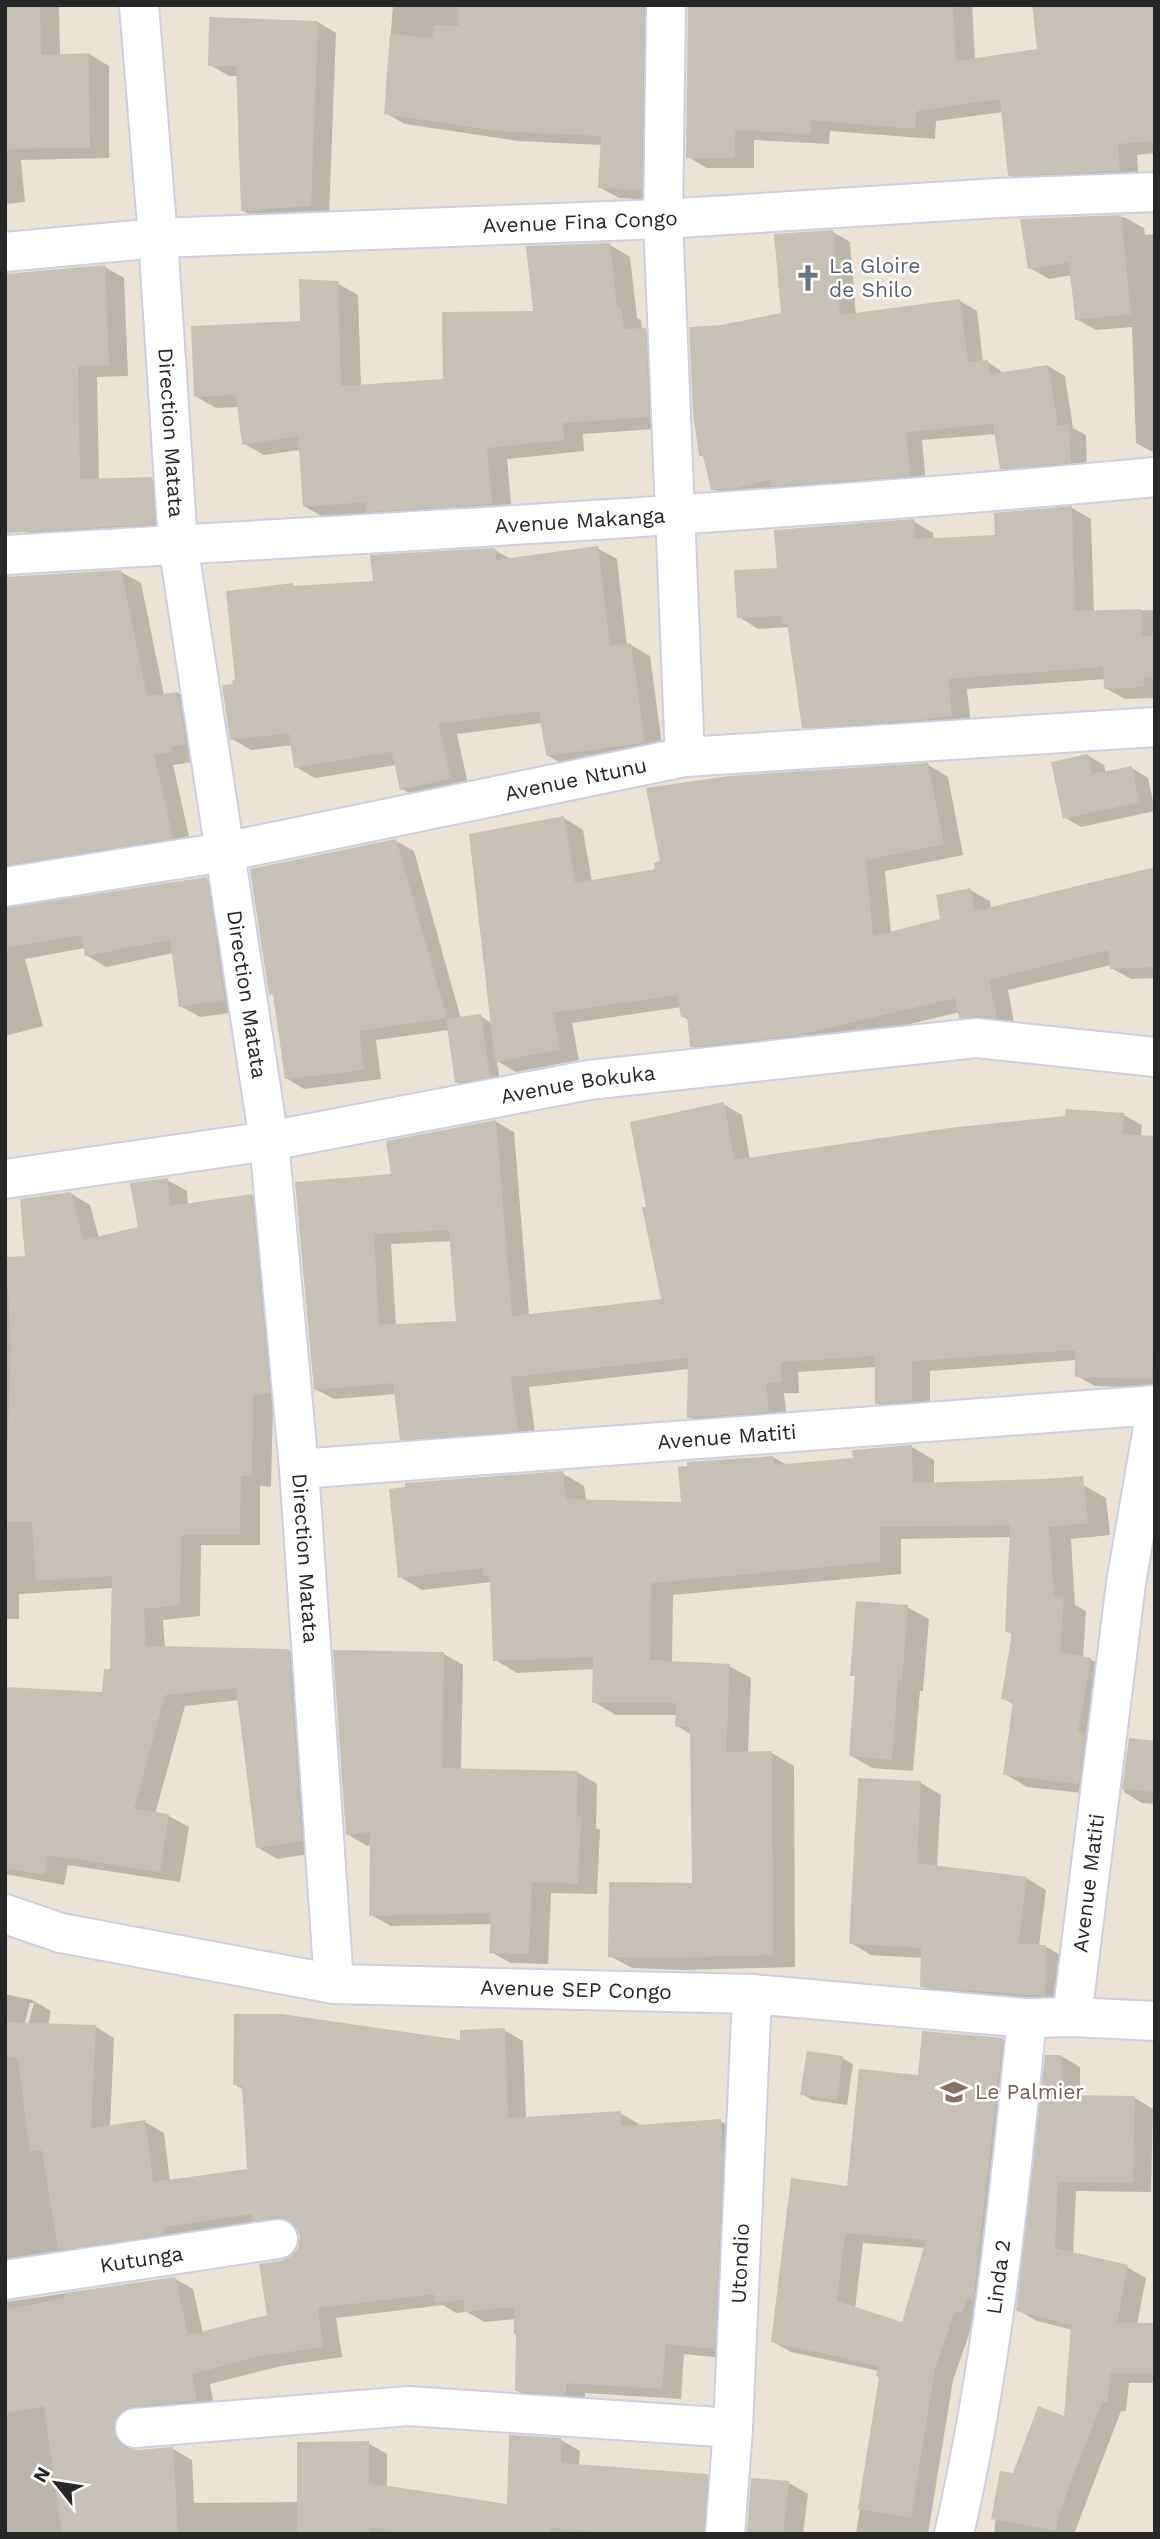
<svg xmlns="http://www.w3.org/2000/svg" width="1160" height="2539" viewBox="0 0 1160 2539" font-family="'Work Sans',sans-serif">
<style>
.shadow{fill:#0003;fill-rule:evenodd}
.building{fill:#c6c0b6;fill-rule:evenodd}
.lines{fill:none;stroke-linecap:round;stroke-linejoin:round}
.street-casing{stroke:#cbcfe2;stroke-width:42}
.street{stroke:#fff;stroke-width:38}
.labels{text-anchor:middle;stroke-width:5;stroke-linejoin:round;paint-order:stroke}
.street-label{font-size:21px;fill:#272727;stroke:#fff}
.worship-label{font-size:21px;fill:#5b616d;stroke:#fff;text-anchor:start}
.education-label{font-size:21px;fill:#785e54;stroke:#fff;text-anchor:start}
</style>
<rect width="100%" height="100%" fill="#ece3d6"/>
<!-- shadow -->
<g class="shadow">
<path d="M5 5H59L60 56 89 54 109 66V158L21 160 25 202 5 204Z"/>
<path d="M393 5H667L661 200 619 198 599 187 602 145 518 141 405 124 385 113Z"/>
<path d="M690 5H972L975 60 1039 50 1155 5V153L1137 155 1139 182 1030 186 1010 175 1003 112 936 121 935 139 830 131 829 144 754 140V168H707L688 157Z"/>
<path d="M318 22 336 33 329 216 261 221 242 210 238 76H229L210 65Z"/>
<path d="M1124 217 1144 228 1145 235 1155 234V453L1136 443 1132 327 1096 330 1076 319 1072 275 1049 279 1030 268 1022 221Z"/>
<path d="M833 232 850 242 856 315 960 301 977 311 983 362H988L1005 374 1048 366 1065 376 1073 428 1086 435 1087 471 1019 477 1002 468 996 434 922 440 926 485 730 499 713 489 705 458 701 455 722 327 783 314Z"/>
<path d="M610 245 630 257 637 318 641 320 642 330 666 342 669 428 583 434 584 451 507 459 512 515 389 523 373 514 325 518 304 506 300 450 264 455 243 443 239 407 216 408 195 396 302 323 337 283 358 295 361 386 445 380 535 312Z"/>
<path d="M105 267 124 278 128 376 97 377 99 480 151 479 171 490 174 535 43 542 24 531Z"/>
<path d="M1072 508 1091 519 1094 612 1155 610V698L1125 699 1105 688V679L967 689 971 726 823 738 804 727 789 627 758 629 739 617 779 570 913 521 933 533 934 540 997 536Z"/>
<path d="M597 548 617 559 627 646 631 645 650 656 663 753 566 766 547 755 543 723 457 734 469 789 421 800 402 789 396 765 315 778 296 767 293 745 251 750 232 739 235 685 292 585 297 587 375 582 495 550 512 560Z"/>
<path d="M121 572 141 583 164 695 178 693 198 705 192 762 173 765 192 849 5 889V578Z"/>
<path d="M1087 755 1104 765 1106 773 1132 768 1148 778 1155 811 1081 827 1064 817Z"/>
<path d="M928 765 948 777 963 855 885 871 891 933 942 920 970 890 990 901 991 908 1155 868V978L1131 979 1111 968V965L1008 990 1015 1028H980L960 1017V1012L820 1046 711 1057 691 1046 689 1020 682 1016 681 1007 572 1023 579 1060 516 1072 497 1061 500 1082 467 1088 456 1082 449 1030 376 1040 381 1079 304 1089 286 1078 275 996 270 993 396 841 414 851 461 1019 480 1016 492 1023 564 818 583 830 592 882 657 871Z"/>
<path d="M206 879 226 890 245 1011 200 1017 180 1006 173 953 106 967 86 955 85 948 25 959 43 1026 5 1036V908Z"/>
<path d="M723 1104 742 1115 750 1160 1124 1115 1142 1125 1141 1137 1155 1138V1388L1095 1386 1077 1376V1360L930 1371V1411L895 1414 877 1403 876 1367 798 1372 799 1393H784L787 1422 707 1428 689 1417V1369L529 1387 536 1440 420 1449 401 1438 396 1394 334 1399 315 1389 393 1175 496 1122 514 1132 529 1316 663 1301 648 1208ZM451 1241 457 1322 396 1326 391 1244Z"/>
<path d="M167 1180 187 1191 188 1205 252 1196 271 1207 289 1404 273 1405 271 1487 260 1486V1545H201L200 1616 163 1620 165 1648 289 1651 309 1662 322 1852 277 1859 257 1847 239 1700 185 1706 155 1814 169 1816 189 1827 180 1882 68 1865 64 1885 5 1874V1689L104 1694 112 1671 113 1588 19 1594V1619H5V1263L27 1258 70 1193 90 1205 99 1238 140 1228Z"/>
<path d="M912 1447 934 1460V1484L1083 1485 1106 1498 1110 1535 1071 1539 1075 1605 1086 1611 1083 1658 1090 1659 1112 1672 1101 1795 1027 1787 1005 1774 1014 1705 1003 1698 1013 1635 1007 1631 1011 1537 901 1539V1574L673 1595 672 1663 729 1666 751 1678 748 1753H772L794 1766 795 1967 682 1970 632 1968 610 1956 694 1885 692 1735 677 1726V1715H616L594 1702 595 1669 517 1673 495 1660 492 1582 422 1590 400 1577 562 1473 584 1486 586 1501 683 1503 773 1457 787 1465 854 1459Z"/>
<path d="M907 1607 929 1619 923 1691H920L913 1771 872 1768 850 1755 856 1677 852 1675Z"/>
<path d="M444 1654 463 1665 461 1770 577 1772 597 1784 596 1828 600 1830 597 1894 551 1893 548 1964 511 1963 491 1952 492 1924 391 1926 371 1915V1845L367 1846 347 1834Z"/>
<path d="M1130 1740 1155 1743V1804L1142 1803 1124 1792Z"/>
<path d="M860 1780 921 1783 941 1795 937 1868 1026 1878 1046 1890 1039 1946H1045L1065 1958V2006L942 1997 922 1986V1958L871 1955 851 1943Z"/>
<path d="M5 1994 32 2000 51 2011 48 2025 96 2027 114 2038 110 2127 145 2122 164 2133 170 2182 249 2171 244 2090 234 2084 462 2042 504 2030 523 2041 526 2118 620 2113 639 2124V2126L720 2121 739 2132 733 2359 684 2354 681 2399 585 2393V2402L535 2401 516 2390 518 2334 516 2319 485 2322 467 2312 456 2313 443 2305 336 2318 342 2357 281 2366 210 2384 215 2411 132 2441 135 2451 173 2449 192 2460 194 2503 299 2502 368 2443 387 2454V2488L508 2506 561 2440 580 2451 579 2466 707 2476 726 2487 722 2534H5V2302L174 2278 193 2289 203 2333 269 2317 282 2262 292 2258 300 2247 301 2235 298 2228 273 2231 5 2280ZM30 2003H34L26 2031H23Z"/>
<path d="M1003 2040 1021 2050 974 2320 953 2380 928 2534H856L881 2377 879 2371 791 2352 773 2342 849 2187 920 2077ZM863 2243 926 2248 903 2325 855 2309Z"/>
<path d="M1061 2056 1080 2067V2097L1135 2098 1153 2109 1151 2192 1076 2191 1073 2254 1127 2267 1146 2278 1137 2325H1155V2383H1129L1126 2411H1121L1074 2534H994L1001 2473 1014 2475 1065 2418 1073 2330 1037 2321 1018 2310Z"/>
<path d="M842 2058 853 2064 847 2105 812 2100 802 2094Z"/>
<path d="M753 2480 789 2483 808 2494 803 2534H749Z"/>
</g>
<!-- building -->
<g class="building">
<path d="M5 5H40L41 55 89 53 90 148 5 149Z"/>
<path d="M458 5H644L642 190 598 188 601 136 497 131 384 114 390 34 433 38 434 25 459 26Z"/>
<path d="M688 5H953L956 61 1037 49 1032 5H1155V141L1118 144 1120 171 1008 176 1000 99 917 111 915 129 811 120 810 134 735 130V158H686Z"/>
<path d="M209 17 318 21 311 206 241 211 236 66H208Z"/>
<path d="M1121 215 1131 314 1075 320 1069 262 1028 269 1020 219Z"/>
<path d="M833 230 840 315 960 299 968 362 988 360 990 374 1048 365 1058 426 1069 424 1071 463 1000 469 993 424 906 432 910 476 771 486 770 480 733 489 711 490 703 456H699L693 413 689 327 721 325 781 313 774 234Z"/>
<path d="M610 243 617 307H621L624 329 646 328 649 417 563 423 564 440 487 448 492 504 366 512V502L303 507 298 436 242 445 236 395 194 397 191 326 300 321 299 279 338 281 341 386 443 379 442 312 533 311 526 246Z"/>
<path d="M105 265 109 365 78 366 80 479 152 477 155 524 5 533V274Z"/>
<path d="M1072 506 1075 611 1141 609 1142 636 1155 635V677H1143L1144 687 1104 689 1103 667 948 679 952 716 919 720 802 728 787 623 782 624 781 616 737 618 734 570 777 568 774 530 914 519 915 539 995 535 994 513Z"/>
<path d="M598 546 610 646 631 643 645 743 546 756 539 711 438 724 451 778 400 790 392 752 294 768 289 733 230 740 222 685 233 684 232 680H235L226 591 293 583V586L373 581 370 555 495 548 496 560Z"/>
<path d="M121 570 147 696 178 692 186 744 172 746 173 752 154 754 173 838 5 865V577Z"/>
<path d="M1088 754 1092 774 1132 766 1139 802 1063 819 1051 762Z"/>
<path d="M928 763 944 844 866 860 873 936 940 919 936 895 970 888 975 911 1155 867V967L1110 969 1108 950 989 980 997 1018 978 1016 959 1018 955 998 799 1035 690 1047 687 1016 681 1017 677 995 553 1013 560 1049 495 1062 469 834 564 816 575 883 655 869 654 863 660 861 646 788 729 776Z"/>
<path d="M396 839 447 1018 359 1031 364 1070 285 1079 273 994 269 995 250 869Z"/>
<path d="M207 877 225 1000 179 1007 170 940 85 956 81 935 5 948V908Z"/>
<path d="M481 1014 490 1077 455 1083 446 1019Z"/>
<path d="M724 1102 734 1160 949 1128 1065 1116 1066 1109 1124 1113 1123 1134 1155 1136 1152 1379 1075 1377V1350L912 1361V1401L875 1404V1356L781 1362V1383H766L769 1412 687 1418 688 1358 511 1377 518 1431 400 1440 393 1383 314 1390 295 1182 391 1174 386 1141 496 1120 512 1316 661 1299 642 1207H646L630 1122ZM449 1230 456 1321 379 1325 374 1234Z"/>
<path d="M168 1178 170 1206 252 1194 270 1393 253 1395 252 1476H241L240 1535H181L180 1605 144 1609 146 1646 289 1649 302 1841 256 1848 236 1688 165 1695 134 1809 169 1814 160 1872 48 1855 44 1875 5 1868V1687L102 1692 104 1669H110L112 1576 36 1581 32 1522H5L11 1344 6 1257 25 1256 20 1199 71 1192 83 1240 138 1227 130 1183Z"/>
<path d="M912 1445 913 1483 1044 1479 1083 1476 1088 1523 1049 1527 1054 1596 1064 1597 1060 1652 1091 1658 1078 1732 1085 1733 1079 1784 1003 1775 1013 1701 1001 1699 1012 1633 1005 1632 1010 1525 880 1527V1562L651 1583 650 1660 730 1664 726 1752 772 1751 773 1955 659 1958 608 1957 609 1882 692 1883 690 1727H675L676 1703H592L593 1657 493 1661 490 1576H483V1568L398 1578 389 1489 405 1487V1483L563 1471 566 1499 681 1502 678 1467 687 1466V1462L773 1456 774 1465 853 1458 852 1450Z"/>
<path d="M856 1601 908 1605 902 1680 898 1679 892 1760 849 1756 855 1676H850Z"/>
<path d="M333 1650 444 1652 442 1768 578 1771 577 1817H581L578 1884 532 1882 529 1954 489 1953 491 1913 369 1916 370 1832 346 1835Z"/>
<path d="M1129 1738 1155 1741V1792L1122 1789Z"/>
<path d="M858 1778 921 1781 917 1863 1027 1877 1018 1944 1046 1945 1045 1996 920 1987 921 1948 849 1944Z"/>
<path d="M234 2014H282L460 2040V2030L505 2028 508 2118 621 2111V2126L721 2119 723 2157 715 2349 666 2344 662 2389 566 2383V2392H563V2395L515 2391 516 2334H514V2307L464 2312 463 2300 435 2303 434 2294 318 2308 323 2347 261 2356 192 2374 197 2401 133 2406 123 2410 116 2418 113 2430 117 2441 125 2447 137 2450 173 2447 178 2534H62L44 2406 5 2414V2310L65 2298V2293L175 2277 188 2335 267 2315 259 2264 281 2261 291 2256 298 2248 300 2236 295 2226 287 2219 275 2217 253 2221 252 2214 164 2227 165 2234 58 2250 42 2150 30 2152 18 2059 5 2056V2022L96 2025 91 2128 145 2120 153 2182 247 2169 242 2085H233Z"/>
<path d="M922 2031 1003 2038 973 2301 967 2299 962 2313 955 2311 935 2369 911 2518 858 2509 879 2377 876 2376 879 2366 771 2342 791 2178 847 2186 859 2069 918 2075ZM845 2233 926 2240 902 2322 837 2301Z"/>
<path d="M807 2051 843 2056 837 2100 800 2095Z"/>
<path d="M1045 2055H1061L1062 2095 1135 2096 1133 2183 1058 2182 1055 2248 1128 2265 1117 2323H1155V2373H1110L1108 2402 1102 2401 1059 2514 1056 2531 991 2519 1000 2471 1013 2473 1038 2406 1064 2416 1071 2325 1016 2311Z"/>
<path d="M509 2435 561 2438V2463L708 2474 703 2534H620L551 2528 550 2534H412L369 2527V2534H297V2442L369 2441V2483L507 2504Z"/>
<path d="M751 2478 789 2481 783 2534H747Z"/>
</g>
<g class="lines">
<defs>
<g id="street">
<path id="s1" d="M139 5 158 238 178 544 269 1141 299 1469 334 1984"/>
<path d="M666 5 663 219 685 757"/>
<path id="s2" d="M5 252 158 238 663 219 998 198 1155 192"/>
<path id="s3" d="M5 555C388 532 772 513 1155 477"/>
<path id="s4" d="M5 887 224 852 685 757 1155 727"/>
<path id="s5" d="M5 1179 269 1141 589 1080 976 1038 1155 1057"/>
<path id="s6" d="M299 1469 1155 1405"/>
<path id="s7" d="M5 1914 61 1933 334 1984 752 1994 1027 2018 1072 2017 1155 2021"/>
<path id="s8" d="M1072 2017 1126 1583 1155 1416"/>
<path id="s9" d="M5 2280 278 2239"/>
<path d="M135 2428 409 2406 733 2428"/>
<path id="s10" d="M725 2534 733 2428 752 1994"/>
<path id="s11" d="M954 2534C993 2364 1010 2190 1027 2018"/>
</g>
</defs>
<!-- street casing -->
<use href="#street" class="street-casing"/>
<!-- street -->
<use href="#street" class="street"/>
</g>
<!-- icons -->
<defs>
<symbol id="church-bare" viewBox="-9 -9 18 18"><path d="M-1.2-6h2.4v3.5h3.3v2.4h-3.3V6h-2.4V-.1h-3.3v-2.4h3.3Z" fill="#6b7280" stroke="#fff" stroke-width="2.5" paint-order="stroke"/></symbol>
<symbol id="school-bare" viewBox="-9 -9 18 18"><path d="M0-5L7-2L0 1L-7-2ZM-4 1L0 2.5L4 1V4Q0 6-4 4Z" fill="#8d6e63" stroke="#fff" stroke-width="2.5" paint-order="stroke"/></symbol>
</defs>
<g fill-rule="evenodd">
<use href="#church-bare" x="789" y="259" width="38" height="38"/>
<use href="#school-bare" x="935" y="2073" width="38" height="38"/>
</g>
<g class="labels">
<!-- street labels -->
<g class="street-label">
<text dy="7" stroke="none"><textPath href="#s2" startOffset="576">Avenue Fina Congo</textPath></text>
<text dy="7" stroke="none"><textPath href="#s1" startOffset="429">Direction Matata</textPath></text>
<text dy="7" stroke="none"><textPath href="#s3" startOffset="576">Avenue Makanga</textPath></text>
<text dy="7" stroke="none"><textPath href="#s4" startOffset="581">Avenue Ntunu</textPath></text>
<text dy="7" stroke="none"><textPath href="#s1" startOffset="996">Direction Matata</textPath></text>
<text dy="7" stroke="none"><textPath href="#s5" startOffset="581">Avenue Bokuka</textPath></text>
<text dy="7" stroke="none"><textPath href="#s6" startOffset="429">Avenue Matiti</textPath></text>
<text dy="7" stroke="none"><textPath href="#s1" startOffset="1563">Direction Matata</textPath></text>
<text dy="7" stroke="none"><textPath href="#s8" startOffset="135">Avenue Matiti</textPath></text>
<text dy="7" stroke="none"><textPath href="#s7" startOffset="579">Avenue SEP Congo</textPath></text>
<text dy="7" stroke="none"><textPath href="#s9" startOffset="138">Kutunga</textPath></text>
<text dy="7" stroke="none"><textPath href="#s10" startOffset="271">Utondio</textPath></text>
<text dy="7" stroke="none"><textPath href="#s11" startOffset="261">Linda 2</textPath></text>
</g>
<!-- worship labels -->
<g class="worship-label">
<text x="829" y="273">La Gloire<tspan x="829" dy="24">de Shilo</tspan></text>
</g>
<!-- education labels -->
<g class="education-label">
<text x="975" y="2099">Le Palmier</text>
</g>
</g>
<!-- border -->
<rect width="1160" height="2539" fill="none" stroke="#272727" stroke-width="14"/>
<!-- north arrow -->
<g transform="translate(56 2483) rotate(300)" stroke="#ffffff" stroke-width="5" paint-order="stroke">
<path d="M0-5L12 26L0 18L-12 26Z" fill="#272727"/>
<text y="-10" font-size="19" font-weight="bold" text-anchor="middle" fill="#272727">N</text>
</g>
</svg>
